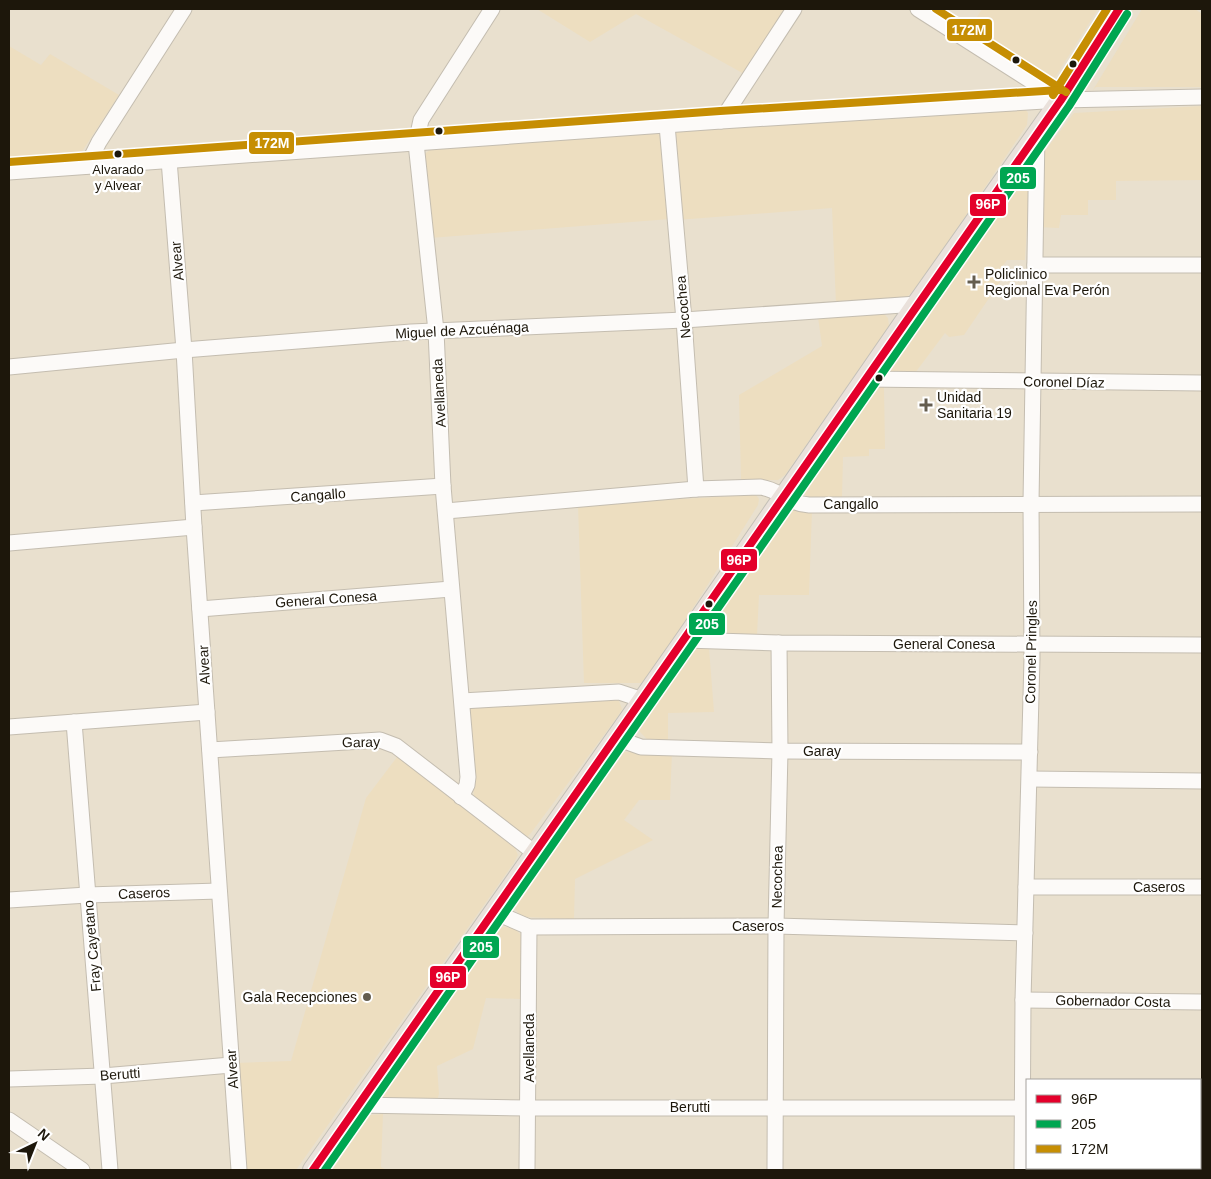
<svg xmlns="http://www.w3.org/2000/svg" width="1211" height="1179" viewBox="0 0 1211 1179" font-family="Helvetica,sans-serif">
<style>
.built{fill:#eddec0}
.lines{fill:none;stroke-linecap:round;stroke-linejoin:round}
.minor-casing{stroke:#c4bdb0;stroke-width:17}
.major-casing{stroke:#c5c1b8;stroke-width:22}
.minor{stroke:#fcfaf8;stroke-width:15}
.major{stroke:#eae1db;stroke-width:20}
.bus-1-casing{stroke:#fff;stroke-width:11}
.bus-2-casing{stroke:#fff;stroke-width:11}
.bus-3-casing{stroke:#fff;stroke-width:11}
.bus-1{stroke:#e4002b;stroke-width:8}
.bus-2{stroke:#00a651;stroke-width:8}
.bus-3{stroke:#c68e03;stroke-width:8}
.bus-dot{fill:#1d170b;stroke:#fff;stroke-width:2}
.poi-dot{fill:#645d4f;stroke:#fff;stroke-width:2}
.labels{text-anchor:middle;stroke-width:4.5;stroke-linejoin:round;paint-order:stroke}
.bus-label{font-size:13px;fill:#1d170b;stroke:#fff}
.street-label{font-size:14px;fill:#1d170b;stroke:#fff}
.poi-label{font-size:14px;fill:#1d170b;stroke:#fff;text-anchor:start}
.line-badge{stroke:#fff;stroke-width:2}
.badge-label{font-size:14px;text-anchor:middle;font-weight:bold;fill:#fff}
</style>
<rect width="100%" height="100%" fill="#e9e0ce"/>
<!-- built -->
<g class="built">
<path d="M537 9H788L746 75 636 14 590 42Z"/>
<path d="M982 9H1098L1056 76 1052 80 1045 81 967 33Z"/>
<path d="M1142 9H1195L1202 14V87H1096L1093 90Z"/>
<path d="M9 46 41 65 50 54 119 95 81 153 73 157 9 162Z"/>
<path d="M1202 106V180L1116 181V200H1088V215H1061L1059 228 1037 227 1041 162 1045 151 1074 113Z"/>
<path d="M1020 107 1025 109 1028 113 1027 125 915 291 900 301 836 304 832 208 677 220 675 134 681 130 915 118Z"/>
<path d="M656 133 661 136 670 219 430 238 423 158 426 153 432 148Z"/>
<path d="M1027 163 1030 167 1025 260H1007L997 274 1001 277 1000 282 964 335 949 337 945 333 912 377 886 373 884 366Z"/>
<path d="M883 313 888 318 889 326 785 475 778 480H741L739 395 822 346 818 317Z"/>
<path d="M878 387H884L885 449H869V456L843 457 842 497H808L805 495 802 488 867 392Z"/>
<path d="M751 495H756L759 499 758 505 650 676 641 683H584L578 505Z"/>
<path d="M794 509 812 510 809 595H759L757 635H713L707 632 705 627 786 510Z"/>
<path d="M690 648H709L714 712 668 713V743L649 741 640 732 638 726 641 719Z"/>
<path d="M612 697 619 701 622 709 618 716 531 833 527 837 519 838 474 800 469 711 475 704Z"/>
<path d="M622 752 672 753 670 800H639L624 820 653 840 575 879 574 919 525 917 518 913 513 905 514 898 615 755Z"/>
<path d="M397 757 515 848 518 855 513 864 296 1170H241L235 1063 291 1061 366 798Z"/>
<path d="M505 927 515 929 522 936V999L486 998 473 1049 437 1066 439 1094 437 1100 385 1099 382 1096V1089L498 928Z"/>
<path d="M383 1114 381 1167 386 1170H325L360 1121 371 1115Z"/>
</g>
<g class="lines">
<defs>
<g id="minor">
<path d="M918 9 1061 100"/>
<path d="M721 121 794 9"/>
<path d="M667 125 684 320 696 489"/>
<path d="M169 160 184 350 194 527 239 1170"/>
<path d="M87 166 99 142 184 9"/>
<path d="M9 172 721 121 1061 100 1202 97"/>
<path d="M1035 265H1202"/>
<path d="M9 367 184 350 411 332 684 320 917 304"/>
<path d="M865 379 1202 383"/>
<path d="M193 503 443 486"/>
<path d="M446 511 696 489 760 487C779 489 788 504 809 505L1202 504"/>
<path d="M9 543 194 527"/>
<path d="M200 609 451 589"/>
<path d="M685 640 779 643 1202 645"/>
<path d="M462 701 619 692 643 700"/>
<path d="M74 722 110 1170"/>
<path d="M9 727 207 712"/>
<path d="M616 738 641 747 780 751 1030 752"/>
<path d="M210 750 380 740 396 746 535 853"/>
<path d="M1030 779 1202 781"/>
<path d="M461 797 467 785 468 777 443 486 436 331 416 143 421 120 492 9"/>
<path d="M1026 887H1202"/>
<path d="M9 900 87 895 219 891"/>
<path d="M494 912 529 927 776 926 1025 933"/>
<path d="M1023 1000 1202 1002"/>
<path d="M9 1079 103 1076 231 1065"/>
<path d="M358 1105 529 1108H1021"/>
<path d="M9 1120 82 1170"/>
<path d="M527 1170 529 927"/>
<path d="M775 1170 776 926 780 751 779 643"/>
<path d="M1022 1170 1023 1000 1032 658 1031 503 1037 133"/>
</g>
<path id="major" d="M313 1170 685 640 917 304 1061 100 1119 9"/>
</defs>
<!-- minor casing -->
<use href="#minor" class="minor-casing"/>
<!-- major casing -->
<use href="#major" class="major-casing"/>
<!-- minor -->
<use href="#minor" class="minor"/>
<!-- major -->
<use href="#major" class="major"/>
<defs>
<path id="bus-1" d="M313 1170 1061 100 1119 9"/>
<path id="bus-2" d="M325 1170 1069 106 1127 14"/>
<g id="bus-3">
<path d="M936 9 1066 92"/>
<path d="M1053 95 1107 9"/>
<path d="M9 162 720 111 1060 90"/>
</g>
</defs>
<!-- bus-1 casing -->
<use href="#bus-1" class="bus-1-casing"/>
<!-- bus-2 casing -->
<use href="#bus-2" class="bus-2-casing"/>
<!-- bus-3 casing -->
<use href="#bus-3" class="bus-3-casing"/>
<!-- bus-1 -->
<use href="#bus-1" class="bus-1"/>
<!-- bus-2 -->
<use href="#bus-2" class="bus-2"/>
<!-- bus-3 -->
<use href="#bus-3" class="bus-3"/>
</g>
<!-- markers -->
<g class="bus-dot">
<circle cx="1016" cy="60" r="4.5"/>
<circle cx="1073" cy="64" r="4.5"/>
<circle cx="439" cy="131" r="4.5"/>
<circle cx="118" cy="154" r="4.5"/>
<circle cx="879" cy="378" r="4.5"/>
<circle cx="709" cy="604" r="4.5"/>
</g>
<g class="poi-dot">
<path d="M971.5 274.5h5v5h5v5h-5v5h-5v-5h-5v-5h5z"/>
<path d="M923.5 397.5h5v5h5v5h-5v5h-5v-5h-5v-5h5z"/>
<circle cx="367" cy="997" r="5"/>
</g>
<g class="labels">
<!-- bus labels -->
<g class="bus-label">
<text x="118" y="174">Alvarado<tspan x="118" dy="16">y Alvear</tspan></text>
</g>
<!-- street labels -->
<g class="street-label">
<text transform="translate(177 261) rotate(-95)" y="5">Alvear</text>
<text transform="translate(683 307) rotate(-95)" y="5">Necochea</text>
<text transform="translate(462 330) rotate(-3)" y="5">Miguel de Azcuénaga</text>
<text transform="translate(1064 382) rotate(1)" y="5">Coronel Díaz</text>
<text transform="translate(439 393) rotate(-93)" y="5">Avellaneda</text>
<text transform="translate(318 495) rotate(-4)" y="5">Cangallo</text>
<text x="851" y="509">Cangallo</text>
<text transform="translate(326 599) rotate(-4)" y="5">General Conesa</text>
<text x="944" y="649">General Conesa</text>
<text transform="translate(1031 652) rotate(-89)" y="5">Coronel Pringles</text>
<text transform="translate(204 665) rotate(-93)" y="5">Alvear</text>
<text transform="translate(361 742) rotate(-1)" y="5">Garay</text>
<text x="822" y="756">Garay</text>
<text transform="translate(777 877) rotate(-89)" y="5">Necochea</text>
<text x="1159" y="892">Caseros</text>
<text transform="translate(144 893) rotate(-2)" y="5">Caseros</text>
<text x="758" y="931">Caseros</text>
<text transform="translate(92 946) rotate(-95)" y="5">Fray Cayetano</text>
<text transform="translate(1113 1001) rotate(1)" y="5">Gobernador Costa</text>
<text transform="translate(529 1048) rotate(-90)" y="5">Avellaneda</text>
<text transform="translate(232 1069) rotate(-94)" y="5">Alvear</text>
<text transform="translate(120 1074) rotate(-4)" y="5">Berutti</text>
<text x="690" y="1112">Berutti</text>
</g>
<!-- poi labels -->
<g class="poi-label">
<text x="985" y="279">Policlinico<tspan x="985" dy="16">Regional Eva Perón</tspan></text>
<text x="937" y="402">Unidad<tspan x="937" dy="16">Sanitaria 19</tspan></text>
<text x="357" y="1002" text-anchor="end">Gala Recepciones</text>
</g>
</g>
<g class="line-badge">
<rect x="946" y="18" width="47" height="24" rx="5" fill="#c68e03"/>
<rect x="248" y="131" width="47" height="24" rx="5" fill="#c68e03"/>
<rect x="999" y="166" width="38" height="24" rx="5" fill="#00a651"/>
<rect x="969" y="193" width="38" height="24" rx="5" fill="#e4002b"/>
<rect x="720" y="548" width="38" height="24" rx="5" fill="#e4002b"/>
<rect x="688" y="612" width="38" height="24" rx="5" fill="#00a651"/>
<rect x="462" y="935" width="38" height="24" rx="5" fill="#00a651"/>
<rect x="429" y="965" width="38" height="24" rx="5" fill="#e4002b"/>
</g>
<g class="badge-label">
<text x="969" y="35">172M</text>
<text x="272" y="148">172M</text>
<text x="1018" y="183">205</text>
<text x="988" y="209">96P</text>
<text x="739" y="565">96P</text>
<text x="707" y="629">205</text>
<text x="481" y="952">205</text>
<text x="448" y="982">96P</text>
</g>
<!-- border -->
<rect width="1211" height="1179" fill="none" stroke="#1d170b" stroke-width="20"/>
<!-- legend -->
<rect x="1026" y="1079" width="175" height="90" fill="#ffffff" stroke="#a5a29d"/>
<rect x="1036" y="1095" width="25" height="8" fill="#e4002b" stroke="#a5a29d"/>
<text x="1071" y="1104" font-size="15" fill="#1d170b">96P</text>
<rect x="1036" y="1120" width="25" height="8" fill="#00a651" stroke="#a5a29d"/>
<text x="1071" y="1129" font-size="15" fill="#1d170b">205</text>
<rect x="1036" y="1145" width="25" height="8" fill="#c68e03" stroke="#a5a29d"/>
<text x="1071" y="1154" font-size="15" fill="#1d170b">172M</text>
<!-- north arrow -->
<g transform="translate(35 1144) rotate(43)" stroke="#ffffff" stroke-width="4" paint-order="stroke">
<path d="M0-4L9 19L0 12L-9 19Z" fill="#1d170b"/>
<text y="-8" font-size="14" font-weight="bold" text-anchor="middle" fill="#1d170b">N</text>
</g>
</svg>
